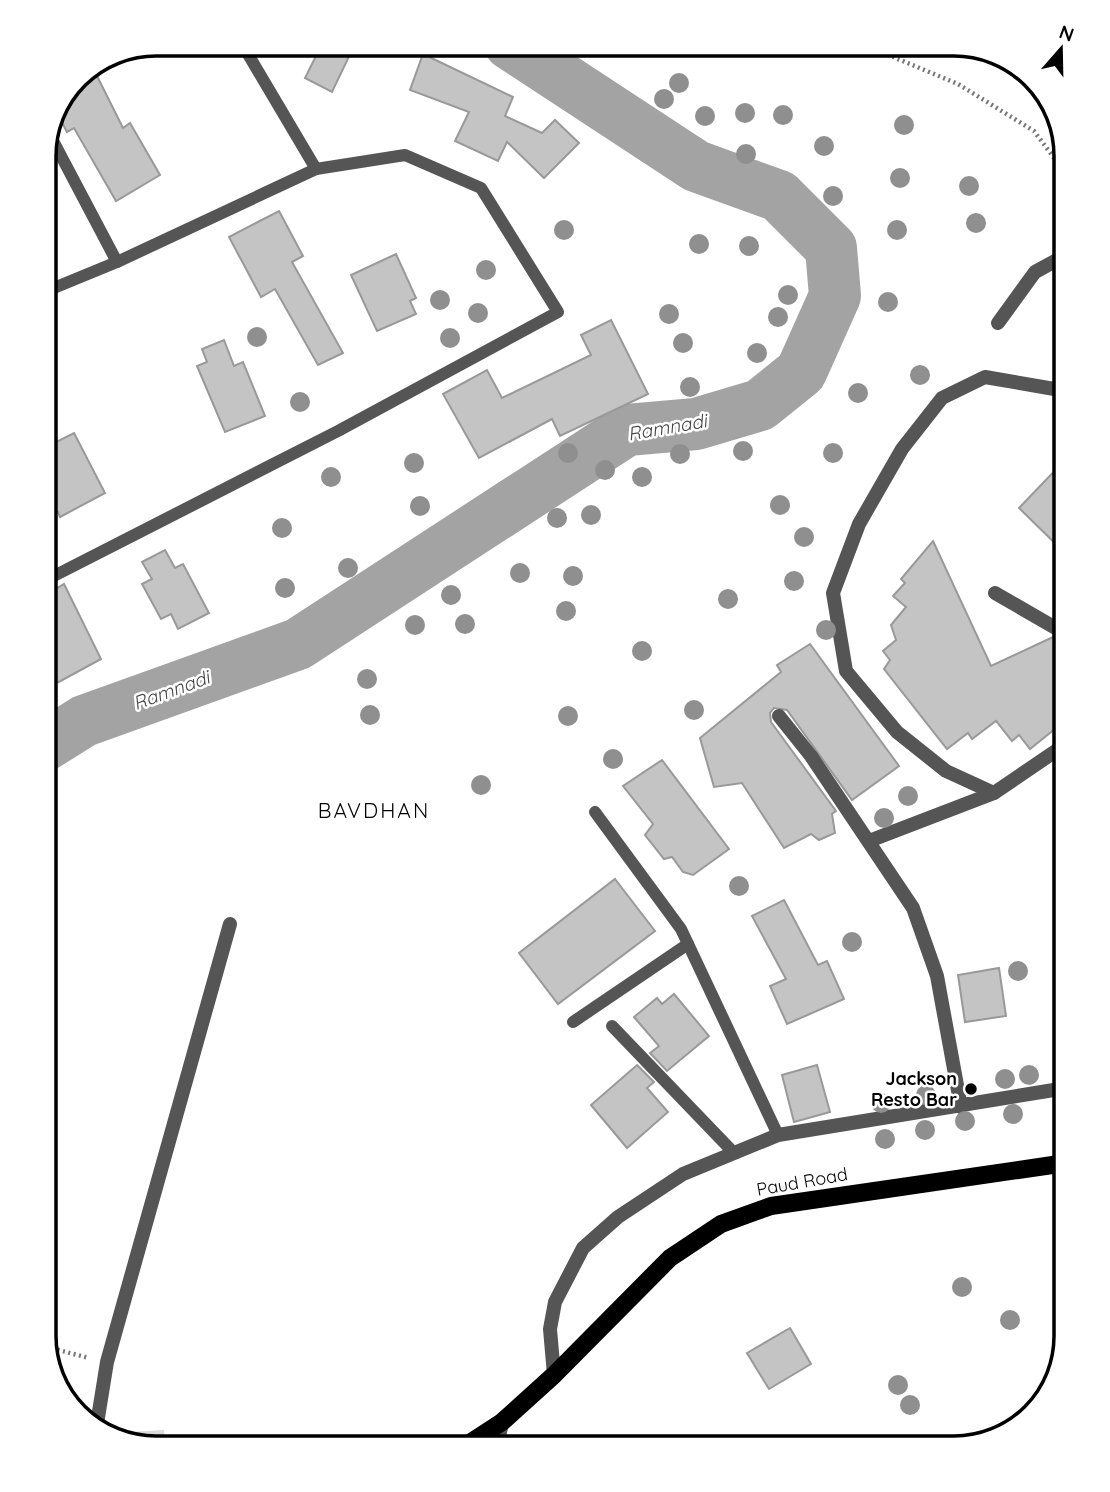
<svg xmlns="http://www.w3.org/2000/svg" width="1110" height="1492" viewBox="0 0 1110 1492" font-family="Quicksand,sans-serif">
<style>
.green{fill:#dcdcdc}
.lines{fill:none;stroke-linecap:round;stroke-linejoin:round}
.river{stroke:#a3a3a3;stroke-width:52}
.building{fill:#c4c4c4;stroke:#999;stroke-width:2}
.path{stroke:#777;stroke-width:4.5;stroke-dasharray:2 3.5;stroke-linecap:butt}
.service{stroke:#555;stroke-width:12}
.minor{stroke:#555;stroke-width:14}
.primary{stroke:#000;stroke-width:18}
.tree{fill:#8f8f8f}
.poi-dot{fill:#000;stroke:#fff;stroke-width:2.5}
.labels{text-anchor:middle;stroke-width:5;stroke-linejoin:round;paint-order:stroke}
.poi-label{font-size:18px;font-weight:bold;fill:#000;stroke:#fff;text-anchor:end}
.street-label{font-size:18px;fill:#000;stroke:#fff}
.water-label{font-size:19px;font-style:italic;fill:#444;stroke:#fff}
.quarter-label{font-size:21px;letter-spacing:2px;fill:#000;stroke:#fff}
.rim{fill:none;stroke:#000;stroke-width:3.5}
</style>
<rect width="100%" height="100%" fill="#fff"/>
<!-- green -->
<path class="green" d="M164 1430 165 1448H149L111 1436V1433Z"/>
<g class="lines">
<!-- river -->
<path class="river" d="M44 746 84 721 298 644 627 430 696 424 760 405 801 372 835 296 831 248 779 196 696 166 510 44"/>
</g>
<!-- building -->
<g class="building">
<path d="M322 44H355L332 92 305 78Z"/>
<path d="M423 54 513 97 505 116 542 133 555 120 579 143 544 178 507 142 498 161 455 141 469 112 410 90Z"/>
<path d="M93 68 123 128 130 123 160 175 116 201 74 128 67 132 59 117 82 72Z"/>
<path d="M279 211 303 256 292 262 343 353 318 365 275 289 261 297 229 237Z"/>
<path d="M396 254 416 298 410 301 416 314 377 331 351 275Z"/>
<path d="M611 320 648 394 560 436 552 419 479 458 443 394 487 370 502 398 591 355 581 335Z"/>
<path d="M224 340 234 366 243 362 265 416 225 432 197 366 207 362 202 349Z"/>
<path d="M74 433 105 493 60 517 58 512 44 520V448Z"/>
<path d="M1066 459V554L1019 508Z"/>
<path d="M933 541 991 666 1053 637 1066 650V720L1030 749 1019 735 1012 741 996 721 972 739 968 733 947 749 884 669 890 660 883 651 896 640 891 625 906 607 893 596 905 583 901 579Z"/>
<path d="M165 550 175 568 183 564 209 613 178 629 171 614 161 619 142 584 152 579 142 562Z"/>
<path d="M64 584 101 659 44 690V596Z"/>
<path d="M810 644 899 766 852 800 787 710 774 708 770 713 771 722 836 811 832 814 835 833 819 840 811 834 784 848 742 783 714 787 700 738 781 672 777 665Z"/>
<path d="M662 760 729 849 693 875 683 872 672 857 664 859 645 835 653 824 623 786Z"/>
<path d="M615 879 655 931 558 1004 519 953Z"/>
<path d="M784 900 818 965 827 961 844 999 787 1024 770 986 786 979 752 916Z"/>
<path d="M999 968 1006 1016 965 1022 958 975Z"/>
<path d="M674 994 709 1036 667 1071 650 1053 659 1046 634 1017 657 998 662 1004Z"/>
<path d="M637 1065 654 1082 647 1088 668 1112 627 1148 591 1105Z"/>
<path d="M817 1065 830 1112 794 1122 782 1075Z"/>
<path d="M790 1328 811 1364 769 1389 747 1353Z"/>
</g>
<g class="lines">
<!-- path -->
<g class="path">
<path d="M862 44 958 84 1034 131 1066 174"/>
<path d="M44 1293 53 1296 46 1344"/>
<path d="M47 1347 89 1358"/>
</g>
<!-- service -->
<g class="service">
<path d="M242 44 316 169"/>
<path d="M50 135 117 262"/>
<path d="M44 581 338 431 558 312 481 188 405 155 316 169 117 262 44 292"/>
<path d="M595 812 681 929 778 1135"/>
<path d="M573 1022 688 944"/>
<path d="M612 1026 734 1153"/>
</g>
<!-- minor -->
<g class="minor">
<path d="M998 323 1035 272 1066 255"/>
<path d="M995 593 1066 634"/>
<path d="M779 716 811 756 913 908 937 976 961 1107"/>
<path d="M994 793 946 771 897 732 846 671 833 593 859 524 902 449 942 398 985 377 1066 391"/>
<path d="M869 841 994 793 1066 744"/>
<path d="M554 1375 550 1329 555 1302 583 1248 618 1217 683 1174 778 1135 1066 1088"/>
<path d="M96 1430 107 1362 230 924"/>
<path d="M497 1448 502 1422"/>
</g>
<!-- primary -->
<path class="primary" d="M462 1448 502 1422 554 1375 670 1258 721 1224 771 1206 1066 1163"/>
</g>
<!-- trees -->
<g class="tree">
<circle cx="679" cy="83" r="10"/>
<circle cx="664" cy="99" r="10"/>
<circle cx="745" cy="113" r="10"/>
<circle cx="783" cy="115" r="10"/>
<circle cx="705" cy="116" r="10"/>
<circle cx="904" cy="125" r="10"/>
<circle cx="824" cy="146" r="10"/>
<circle cx="746" cy="154" r="10"/>
<circle cx="900" cy="178" r="10"/>
<circle cx="969" cy="186" r="10"/>
<circle cx="833" cy="196" r="10"/>
<circle cx="976" cy="223" r="10"/>
<circle cx="564" cy="230" r="10"/>
<circle cx="897" cy="230" r="10"/>
<circle cx="699" cy="244" r="10"/>
<circle cx="749" cy="246" r="10"/>
<circle cx="486" cy="270" r="10"/>
<circle cx="788" cy="295" r="10"/>
<circle cx="440" cy="300" r="10"/>
<circle cx="888" cy="302" r="10"/>
<circle cx="478" cy="313" r="10"/>
<circle cx="669" cy="314" r="10"/>
<circle cx="778" cy="317" r="10"/>
<circle cx="257" cy="337" r="10"/>
<circle cx="450" cy="338" r="10"/>
<circle cx="683" cy="343" r="10"/>
<circle cx="757" cy="353" r="10"/>
<circle cx="920" cy="375" r="10"/>
<circle cx="690" cy="387" r="10"/>
<circle cx="858" cy="393" r="10"/>
<circle cx="300" cy="402" r="10"/>
<circle cx="743" cy="451" r="10"/>
<circle cx="568" cy="453" r="10"/>
<circle cx="833" cy="453" r="10"/>
<circle cx="680" cy="454" r="10"/>
<circle cx="414" cy="463" r="10"/>
<circle cx="605" cy="470" r="10"/>
<circle cx="331" cy="477" r="10"/>
<circle cx="642" cy="477" r="10"/>
<circle cx="780" cy="505" r="10"/>
<circle cx="420" cy="506" r="10"/>
<circle cx="591" cy="515" r="10"/>
<circle cx="557" cy="518" r="10"/>
<circle cx="282" cy="528" r="10"/>
<circle cx="804" cy="537" r="10"/>
<circle cx="348" cy="568" r="10"/>
<circle cx="520" cy="573" r="10"/>
<circle cx="573" cy="576" r="10"/>
<circle cx="794" cy="581" r="10"/>
<circle cx="285" cy="588" r="10"/>
<circle cx="451" cy="595" r="10"/>
<circle cx="728" cy="599" r="10"/>
<circle cx="566" cy="611" r="10"/>
<circle cx="465" cy="624" r="10"/>
<circle cx="415" cy="625" r="10"/>
<circle cx="826" cy="630" r="10"/>
<circle cx="642" cy="651" r="10"/>
<circle cx="367" cy="679" r="10"/>
<circle cx="694" cy="710" r="10"/>
<circle cx="370" cy="715" r="10"/>
<circle cx="568" cy="716" r="10"/>
<circle cx="613" cy="759" r="10"/>
<circle cx="481" cy="785" r="10"/>
<circle cx="908" cy="796" r="10"/>
<circle cx="884" cy="818" r="10"/>
<circle cx="739" cy="886" r="10"/>
<circle cx="852" cy="942" r="10"/>
<circle cx="1018" cy="971" r="10"/>
<circle cx="1029" cy="1075" r="10"/>
<circle cx="1005" cy="1079" r="10"/>
<circle cx="926" cy="1095" r="10"/>
<circle cx="881" cy="1103" r="10"/>
<circle cx="1013" cy="1114" r="10"/>
<circle cx="965" cy="1121" r="10"/>
<circle cx="925" cy="1130" r="10"/>
<circle cx="885" cy="1139" r="10"/>
<circle cx="962" cy="1287" r="10"/>
<circle cx="1010" cy="1320" r="10"/>
<circle cx="898" cy="1385" r="10"/>
<circle cx="910" cy="1405" r="10"/>
</g>
<!-- markers -->
<circle class="poi-dot" cx="971" cy="1089" r="7"/>
<g class="labels">
<!-- poi labels -->
<g class="poi-label">
<text x="957" y="1085">Jackson<tspan x="957" dy="21">Resto Bar</tspan></text>
</g>
<!-- street labels -->
<g class="street-label">
<text transform="translate(802 1182) rotate(-10)" y="6">Paud Road</text>
</g>
<!-- water labels -->
<g class="water-label">
<text transform="translate(667 427) rotate(-10)" y="7">Ramnadi</text>
<text transform="translate(171 690) rotate(-20)" y="7">Ramnadi</text>
</g>
<!-- quarter labels -->
<g class="quarter-label">
<text x="374" y="818">BAVDHAN</text>
</g>
</g>
<!-- crop -->
<path d="M0 0H1110V1492H0ZM156 56H954A100 100 0 0 1 1054 156V1336A100 100 0 0 1 954 1436H156A100 100 0 0 1 56 1336V156A100 100 0 0 1 156 56Z" fill="#fff" fill-rule="evenodd"/>
<path class="rim" d="M156 56H954A100 100 0 0 1 1054 156V1336A100 100 0 0 1 954 1436H156A100 100 0 0 1 56 1336V156A100 100 0 0 1 156 56Z"/>
<!-- north arrow -->
<g transform="translate(1061 49) rotate(20)" stroke="#ffffff" stroke-width="5" paint-order="stroke">
<path d="M0-5L12 26L0 18L-12 26Z" fill="#000000"/>
<text y="-10" font-size="19" font-weight="bold" text-anchor="middle" fill="#000000">N</text>
</g>
</svg>
